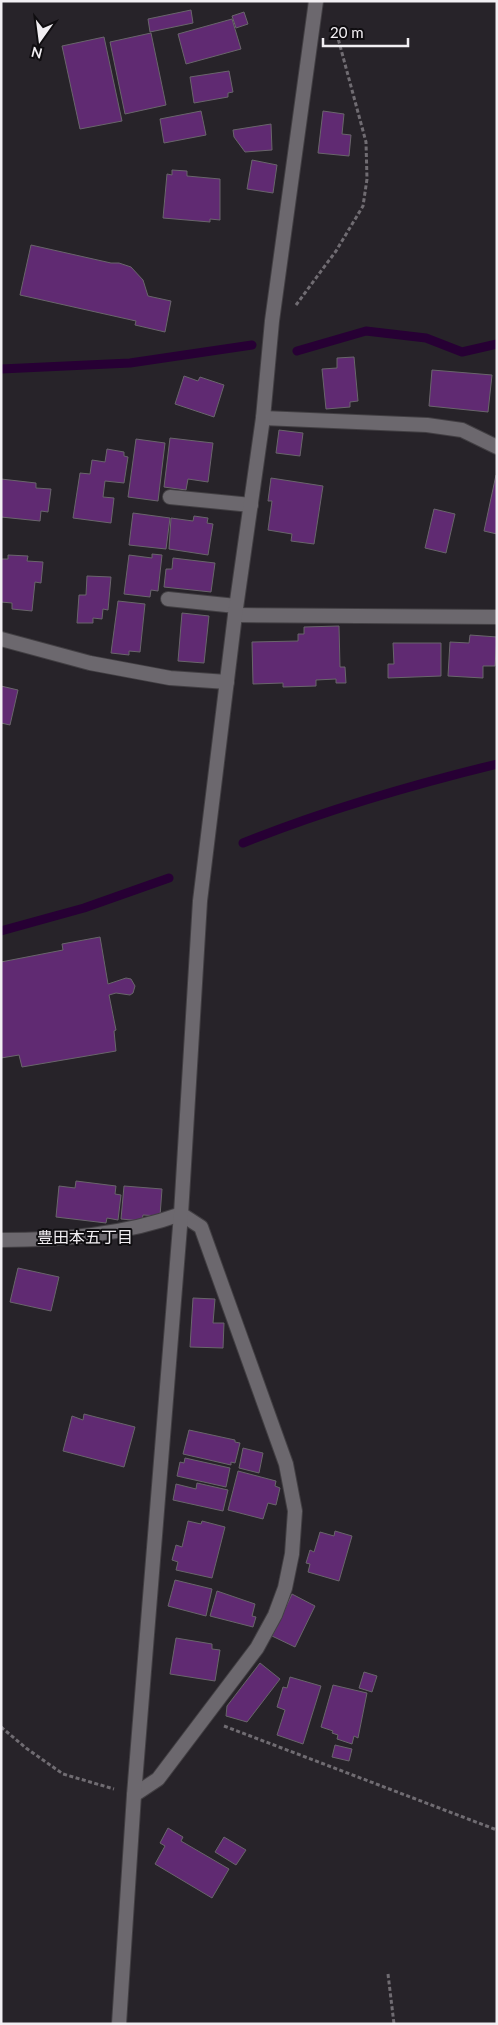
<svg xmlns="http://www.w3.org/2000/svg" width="498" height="2025" viewBox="0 0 498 2025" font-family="Lato,'Noto Sans JP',sans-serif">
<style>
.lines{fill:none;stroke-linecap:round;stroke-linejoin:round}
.stream{stroke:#270034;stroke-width:9}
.building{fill:#602a72;stroke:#69656b}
.service-casing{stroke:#423f43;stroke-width:16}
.minor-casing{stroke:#423f43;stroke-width:16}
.path{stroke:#706c72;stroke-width:3;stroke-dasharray:4 2.5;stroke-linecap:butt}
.service{stroke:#6c686e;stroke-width:14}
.minor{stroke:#6c686e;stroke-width:14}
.labels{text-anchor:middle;stroke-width:4;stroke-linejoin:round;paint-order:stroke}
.neighbourhood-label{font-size:16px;fill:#f2eff3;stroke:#0f0d10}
</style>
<rect width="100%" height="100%" fill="#272329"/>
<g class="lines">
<!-- stream -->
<g class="stream">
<path d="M297 351 366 331 426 338 462 352 497 344"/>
<path d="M1 369 130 363 252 345"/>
<path d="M243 843C325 810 411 785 497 764"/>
<path d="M1 931 84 908 169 878"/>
</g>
</g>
<!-- building -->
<g class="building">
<path d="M191 10 193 23 150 32 148 19Z"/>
<path d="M244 12 248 24 236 28 232 16Z"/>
<path d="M232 19 241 49 186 64 178 34Z"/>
<path d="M151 33 166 105 125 114 110 42Z"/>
<path d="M104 37 122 121 80 129 62 46Z"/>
<path d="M229 71 233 92 228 93V97L194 103 190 77Z"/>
<path d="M201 111 206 135 164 143 160 119Z"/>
<path d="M323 111 344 114 342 134 351 135 349 156 318 153Z"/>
<path d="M271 124 272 150 245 152 234 137 233 130Z"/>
<path d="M252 160 277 165 273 193 247 189Z"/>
<path d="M172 170 187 171V176L220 179V220L210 219V222L163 218 167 174 172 175Z"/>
<path d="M31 245 111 263H119L131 267 143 280 148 296 171 301 165 332 135 325 136 321 20 295Z"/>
<path d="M354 357 358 401 350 402V407L326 409 322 369 337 368V358Z"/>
<path d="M432 370 492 375 488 412 429 406Z"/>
<path d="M184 376 198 381 200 377 224 385 214 417 175 404Z"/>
<path d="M279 430 303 433 300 456 276 453Z"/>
<path d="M170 438 213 443 208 482 188 479 186 490 164 487Z"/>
<path d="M136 439 165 443 158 501 128 497Z"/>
<path d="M107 449 124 452V456L128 457 124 483 105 481 103 497 114 498 111 523 73 518 80 473 90 474 92 460 105 462Z"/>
<path d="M496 475H497V534L484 531Z"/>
<path d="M271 478 323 486 314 544 291 541 292 534 268 530 272 501H268Z"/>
<path d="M1 479 36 483V488L51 489 48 512 41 511 40 521 1 517Z"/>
<path d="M434 509 455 514 446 553 425 548Z"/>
<path d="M133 513 170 518 166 549 129 545Z"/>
<path d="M194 516 208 518 207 523 213 524 208 555 169 549 171 518 193 521Z"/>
<path d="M152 554 162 555 158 591 151 590 150 597 124 594 129 555 152 558Z"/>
<path d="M8 555 28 556 27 561 43 562 41 583 35 582 32 611 12 609V603L1 602V559H8Z"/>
<path d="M173 558 215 563 211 592 164 587 166 569H172Z"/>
<path d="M87 576 111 577 108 610 103 609 102 619 93 618V623H77L79 595H86Z"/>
<path d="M118 601 145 604 140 652 129 651V655L111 653Z"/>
<path d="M182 613 209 616 204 663 178 661Z"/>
<path d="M339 626 340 667H345L346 683H336V679L316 680V686L283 687V683L253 684 252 642 298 641V634H304V627Z"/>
<path d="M470 635 497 637 495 666H483V678L448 676 450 642 469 643Z"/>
<path d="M393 643H441V676L388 678V664H394Z"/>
<path d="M1 686 18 690 10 725 1 723Z"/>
<path d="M100 937 108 984 126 978 131 979 135 986 133 993 130 995 116 993 109 995 116 1030 114 1031 116 1051 22 1067 19 1055 1 1058V962L63 950 62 944Z"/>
<path d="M76 1181 116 1186 115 1194 121 1195 118 1220 107 1218 106 1223 56 1217 59 1186 75 1188Z"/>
<path d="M124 1186 162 1189 160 1216 143 1215 142 1221 121 1219Z"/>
<path d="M18 1268 59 1277 51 1311 10 1302Z"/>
<path d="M193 1298 215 1299 213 1323H224L223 1348 190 1347Z"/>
<path d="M84 1414 135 1427 124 1467 63 1451 72 1416 83 1420Z"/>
<path d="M189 1430 235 1440V1442L240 1443 235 1463 231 1462V1465L183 1454Z"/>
<path d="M243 1448 263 1453 259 1473 239 1468Z"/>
<path d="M185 1458 230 1468 226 1487 177 1476 180 1462 184 1463Z"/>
<path d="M238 1471 276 1481 275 1486 280 1488 276 1505 268 1503 263 1519 228 1510Z"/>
<path d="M197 1483 228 1490 223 1511 173 1500 176 1484 196 1489Z"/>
<path d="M188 1521 201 1524 202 1521 225 1527 212 1578 176 1570 178 1562 172 1560 176 1545 182 1547Z"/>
<path d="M335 1531 352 1536 339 1581 308 1572 310 1564 306 1563 310 1550 314 1552 320 1532 334 1536Z"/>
<path d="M175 1580 212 1589 206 1616 168 1606Z"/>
<path d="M217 1591 255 1604 252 1616 256 1617 253 1627 210 1616Z"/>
<path d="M292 1594 315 1606 295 1647 272 1636Z"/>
<path d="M176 1638 212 1644V1649L220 1650 215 1681 170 1674Z"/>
<path d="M260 1663 280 1679 247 1722 226 1716 227 1706Z"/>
<path d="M364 1672 377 1676 372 1692 359 1688Z"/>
<path d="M290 1677 321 1686 303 1744 277 1735 285 1710 277 1707 283 1687 287 1688Z"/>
<path d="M333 1685 367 1693 358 1738 354 1736 352 1744 337 1739 338 1735 332 1733 333 1731 321 1727Z"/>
<path d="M335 1745 352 1749 349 1761 332 1757Z"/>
<path d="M168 1828 183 1837 181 1841 229 1869 212 1898 155 1864 165 1846 160 1843Z"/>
<path d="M224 1837 246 1850 236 1865 215 1852Z"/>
</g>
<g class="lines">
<defs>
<g id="service">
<path d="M170 497 251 505"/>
<path d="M168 599 236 606"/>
<path d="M235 615 497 617"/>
<path d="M1 1240C62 1240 123 1235 181 1214"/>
</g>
<g id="minor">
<path d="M263 418 427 425 462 430 497 447"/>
<path d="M1 639 90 663 170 678 227 682"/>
<path d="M134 1795 158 1779 257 1648 275 1615 285 1588 292 1554 295 1511 286 1464 201 1227 181 1214"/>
<path d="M119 2024 134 1795 181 1214 200 901 235 615 263 418 272 321 316 1"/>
</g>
</defs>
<!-- service casing -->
<use href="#service" class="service-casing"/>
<!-- minor casing -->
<use href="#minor" class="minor-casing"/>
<!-- path -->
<g class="path">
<path d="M296 305 336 251 363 206 367 179 366 142 335 27"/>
<path d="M224 1726 497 1830"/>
<path d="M1 1727 26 1748 63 1774 114 1789"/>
<path d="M388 1974 394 2024"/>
</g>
<!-- service -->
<use href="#service" class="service"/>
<!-- minor -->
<use href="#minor" class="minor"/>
</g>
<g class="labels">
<!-- neighbourhood labels -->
<g class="neighbourhood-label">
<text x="85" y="1243">豊田本五丁目</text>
</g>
</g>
<!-- border -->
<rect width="498" height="2025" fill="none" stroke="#f2eff3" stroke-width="5"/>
<!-- north arrow -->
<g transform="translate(40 40) rotate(194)" stroke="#0f0d10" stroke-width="4" paint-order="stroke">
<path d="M0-4L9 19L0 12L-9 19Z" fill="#f2eff3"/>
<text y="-8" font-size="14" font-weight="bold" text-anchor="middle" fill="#f2eff3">N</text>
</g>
<!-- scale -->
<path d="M323 38v8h85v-8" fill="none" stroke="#f2eff3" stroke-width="2.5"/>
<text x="330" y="38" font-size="15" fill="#f2eff3" stroke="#0f0d10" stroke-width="4" paint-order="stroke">20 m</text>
</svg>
